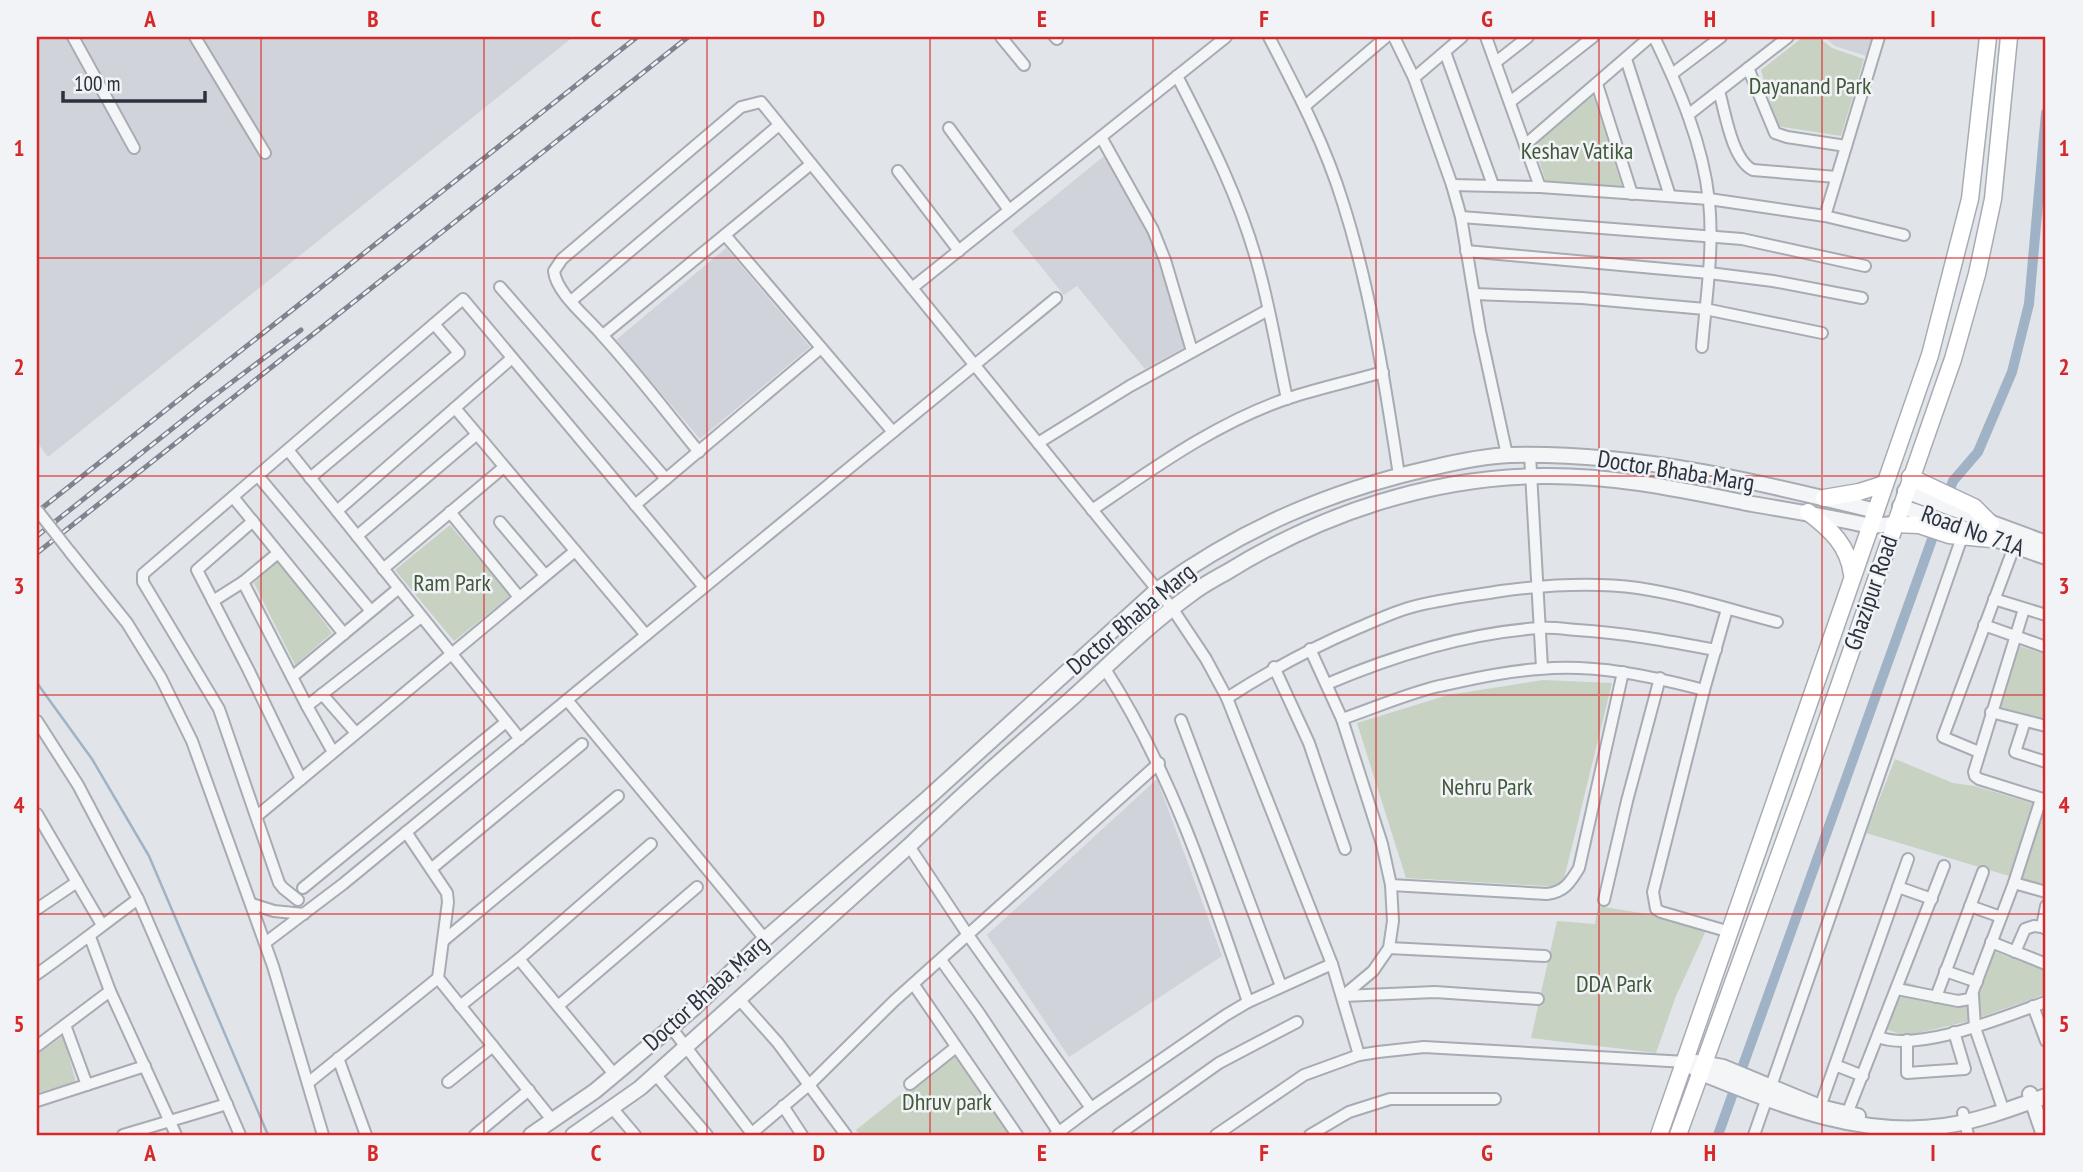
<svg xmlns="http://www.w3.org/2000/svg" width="2083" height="1172" viewBox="0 0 2083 1172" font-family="'PT Sans Narrow',sans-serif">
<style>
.built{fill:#d0d3da}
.green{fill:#c7d2c3}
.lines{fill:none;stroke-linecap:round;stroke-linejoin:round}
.stream{stroke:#a0b2c5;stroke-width:2.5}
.canal{stroke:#a0b2c5;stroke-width:10}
.minor-casing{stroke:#a7abb3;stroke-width:14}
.tertiary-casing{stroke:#a7abb3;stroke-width:18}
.secondary-casing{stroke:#a7abb3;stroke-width:19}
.minor{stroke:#f4f5f7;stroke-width:10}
.tertiary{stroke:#f4f5f7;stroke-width:14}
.secondary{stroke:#fff;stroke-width:16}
.rail-casing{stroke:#7d8490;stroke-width:5}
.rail{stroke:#f1f3f6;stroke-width:2.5;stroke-dasharray:8;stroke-linecap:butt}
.minor-bridge-casing{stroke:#a7abb3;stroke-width:14;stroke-linecap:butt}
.minor-bridge{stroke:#f4f5f7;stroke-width:10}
.grid{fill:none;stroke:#d62828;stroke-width:2;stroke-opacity:0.55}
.labels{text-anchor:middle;stroke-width:5;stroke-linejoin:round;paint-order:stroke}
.park-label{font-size:24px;fill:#40593a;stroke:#f1f3f6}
.street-label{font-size:24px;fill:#2b323f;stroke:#f1f3f6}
.neatline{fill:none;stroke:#d62828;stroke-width:2.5}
.grid-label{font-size:23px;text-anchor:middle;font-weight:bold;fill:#d62828}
</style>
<rect width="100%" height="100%" fill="#e1e4e9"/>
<!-- built -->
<g class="built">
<path d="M37 37H573L48 457 37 442Z"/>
<path d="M1824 37H1872L1866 56 1835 46Z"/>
<path d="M1109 152 1144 220 1189 345 1145 369 1077 286 1064 295 1012 231Z"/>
<path d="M726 248 810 347 700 439 616 340Z"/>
<path d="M1157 779 1222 956 1069 1057 987 935Z"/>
</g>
<!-- green -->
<g class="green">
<path d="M1803 37H1818L1832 48 1864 59 1841 136 1777 126 1761 70Z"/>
<path d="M1593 95 1622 186 1546 182 1534 145Z"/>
<path d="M450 525 510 596 454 641 395 570Z"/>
<path d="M278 560 332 633 295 665 254 583Z"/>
<path d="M2015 645 2046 654V705L2042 721 1996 708Z"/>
<path d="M1543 680 1612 683 1562 887 1406 878 1357 723 1448 695Z"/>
<path d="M1895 759 1953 783 1974 786 2046 807V887L1866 833Z"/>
<path d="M1598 906 1709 924 1676 996 1656 1053 1531 1038 1557 921 1595 924Z"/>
<path d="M1985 948 2046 971V994L1973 1020 1906 1036 1882 1028 1906 982 1962 1000Z"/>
<path d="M63 1036 76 1082 37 1093V1054Z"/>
<path d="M955 1051 1012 1135H860L856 1130Z"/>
</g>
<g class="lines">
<!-- stream -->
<path class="stream" d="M37 683 92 759 149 856 268 1135"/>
<!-- canal -->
<path class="canal" d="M1718 1135 1953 481 1978 452 2012 372 2029 304 2046 113"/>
<defs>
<g id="minor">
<path d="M73 37 134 148"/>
<path d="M195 37 265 153"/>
<path d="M1001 37 1024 65"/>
<path d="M1055 37 1057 39"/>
<path d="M1269 37C1297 91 1325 144 1343 203 1371 291 1385 384 1399 475"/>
<path d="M1394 37 1414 78 1452 185 1461 217 1480 331 1507 455"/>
<path d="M1486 37 1540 187"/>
<path d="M1654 37C1679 88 1703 144 1709 201 1714 249 1706 298 1702 347"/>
<path d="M1445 52 1493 185"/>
<path d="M1626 59 1670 196"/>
<path d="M1496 62 1528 37"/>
<path d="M1748 68 1775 133 1787 137 1846 146"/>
<path d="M1672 74 1721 37"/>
<path d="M1177 76C1210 140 1242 203 1260 273 1271 314 1278 357 1287 399"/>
<path d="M1414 78 1462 37"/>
<path d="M1597 84 1632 194"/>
<path d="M1719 91C1725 112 1732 160 1753 170L1836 177"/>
<path d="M1510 102 1593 37"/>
<path d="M1305 106 1386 37"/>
<path d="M1688 115 1788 37"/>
<path d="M949 128 1009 210"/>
<path d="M1101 137 1153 230 1165 260 1192 351"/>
<path d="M1525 145 1650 37"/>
<path d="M898 171 959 251"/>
<path d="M1452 185 1540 187 1709 199 1825 216 1904 235"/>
<path d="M1825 216 1879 37"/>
<path d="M1461 217 1742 239 1865 266"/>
<path d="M725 235 893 432"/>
<path d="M1466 251 1709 273 1773 281 1862 298"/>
<path d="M500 287 666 479"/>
<path d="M912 288 1226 37"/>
<path d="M1474 294 1582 298 1705 309 1822 333"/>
<path d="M571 301 779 125"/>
<path d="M603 335 811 164"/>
<path d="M455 408 646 635"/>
<path d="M1038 443 1130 386 1268 310"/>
<path d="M288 450 520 739"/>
<path d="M699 452C667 413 636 372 602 335 588 318 556 293 554 271L562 259 741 107 761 102 1172 608 1206 659 1227 698 1332 964 1359 1055"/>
<path d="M1530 455 1542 668"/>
<path d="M258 476 371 611"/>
<path d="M310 478 459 353 434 324"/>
<path d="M233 497 344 634"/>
<path d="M635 505 821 348"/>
<path d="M1092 510C1154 468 1217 422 1289 398 1320 388 1352 381 1383 372"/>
<path d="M337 511 512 358"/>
<path d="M450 512 519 597"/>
<path d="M253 521 197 570 248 669 301 779"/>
<path d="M500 522 545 575"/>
<path d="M357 536 476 435"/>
<path d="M70 552 127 623 161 678 192 741 273 966 323 1135"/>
<path d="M278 553 243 582 307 706 333 752"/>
<path d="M383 569 504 467"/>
<path d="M1994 599 2046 615"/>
<path d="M213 601 243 582"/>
<path d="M1727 609 1704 690 1653 892 1656 909 1661 912 1730 932"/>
<path d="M2024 609 1974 772 1975 776 1979 779 2046 800"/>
<path d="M1984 625 2046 647"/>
<path d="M1310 649 1342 719 1382 844 1391 885 1393 921 1389 948 1373 971 1343 996"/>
<path d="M1274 667 1309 743 1345 849"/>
<path d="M1105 669C1171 771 1209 887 1248 1002"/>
<path d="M292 677 399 588"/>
<path d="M1327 684C1395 655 1465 633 1540 628 1552 627 1565 629 1577 630 1625 633 1668 641 1716 650"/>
<path d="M322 694 356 733"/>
<path d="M1227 698C1272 669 1309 649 1358 628 1375 621 1393 612 1412 607 1441 599 1471 596 1501 591 1545 585 1593 582 1638 588 1685 595 1731 610 1777 622"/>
<path d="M567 700 765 939"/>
<path d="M307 706 421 617"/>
<path d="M1991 712 2046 726"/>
<path d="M1342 719C1374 708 1406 694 1439 686 1472 679 1506 671 1540 669 1595 664 1651 676 1704 690"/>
<path d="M1181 720 1281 986"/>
<path d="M37 721 78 785 138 899 240 1135"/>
<path d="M2025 721 2015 752 2046 762"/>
<path d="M1979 752 1943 737 2014 547"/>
<path d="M37 814 102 925"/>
<path d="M257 816 575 551"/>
<path d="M909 846 968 935 1091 1108"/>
<path d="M431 869 582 744"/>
<path d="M2014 883 2041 799"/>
<path d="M1391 885 1547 894C1564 892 1570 883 1579 868L1623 672"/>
<path d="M1898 887 1932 899"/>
<path d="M303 888 506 722"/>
<path d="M298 900 283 888 279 883 219 709 143 582V574L463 299 704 587"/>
<path d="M1604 900 1627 801 1660 678"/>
<path d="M252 904 274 911 304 914"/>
<path d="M1970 906 2001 917"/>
<path d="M2046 906 2042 927 2046 929"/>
<path d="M37 909 77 882"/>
<path d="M90 937 110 991 176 1135"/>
<path d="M443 941 618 796"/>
<path d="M1991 942 2046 964"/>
<path d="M265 943 343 884 1056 298"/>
<path d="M1389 948 1545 956"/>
<path d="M2015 952 2025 929 2034 926 2042 927"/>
<path d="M519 959 614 1074"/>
<path d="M941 960 979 1013 1059 1133"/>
<path d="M1945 971 1977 982"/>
<path d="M37 974C71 950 104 924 138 899"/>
<path d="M438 978 553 1121"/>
<path d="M914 985 1017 1135"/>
<path d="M1897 989 1958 1001 1970 999 2014 883 2046 892"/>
<path d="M1973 995 1975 1028 2001 1103"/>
<path d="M1343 996 1435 992 1538 999"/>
<path d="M1936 997 1983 872"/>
<path d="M738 998 778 1043 846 1135"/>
<path d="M460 1006 519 959 651 844"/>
<path d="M558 1006 697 887"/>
<path d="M2033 1006 2046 1041"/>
<path d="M65 1025 87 1085"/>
<path d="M670 1026 753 1135"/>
<path d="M1878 1037C1920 1053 2005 1016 2046 1002"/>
<path d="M1907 1040V1073L1965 1069 1954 1032"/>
<path d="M37 1046 110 991"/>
<path d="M338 1058 366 1135"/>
<path d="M1835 1065 1863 1076"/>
<path d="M655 1074 707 1135"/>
<path d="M448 1082 493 1046"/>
<path d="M308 1083 438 978 448 902 447 893 406 832"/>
<path d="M910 1084 956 1047"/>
<path d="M37 1101 145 1066"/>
<path d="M783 1106 802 1135"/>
<path d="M1820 1107 1908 859"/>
<path d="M613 1109 635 1135"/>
<path d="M1963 1113 1968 1135"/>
<path d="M1847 1114 1944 866"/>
<path d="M752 1133 810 1084 894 1001 1159 763"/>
<path d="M123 1135 227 1104"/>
<path d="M475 1135 529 1090"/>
<path d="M1055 1135 1091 1108 1226 1015 1248 1002 1332 964"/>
<path d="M1118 1135 1219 1063 1297 1022"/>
<path d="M1216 1135 1304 1075 1359 1055 1378 1052 1424 1047 1686 1062"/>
<path d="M1310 1135 1349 1112 1390 1099H1495"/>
<path d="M1754 1135 1962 537"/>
</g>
<g id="tertiary">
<path d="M1905 491 2046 543"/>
<path d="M1900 506 2046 557"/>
<path d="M1686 1062 1701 1073C1779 1104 1858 1138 1944 1126 1979 1121 2013 1108 2046 1096"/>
<path d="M1695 1062 1723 1067 1820 1107 1858 1116"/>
<path d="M2030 1094 2044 1135"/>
<path d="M531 1135 595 1091 694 1008 765 939 928 798 1157 590C1243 528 1329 491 1431 468 1456 462 1484 456 1510 455 1635 452 1755 481 1876 511"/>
<path d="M573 1135 640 1088 909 846C961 795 1016 747 1071 699 1110 664 1147 626 1190 595 1201 586 1214 579 1227 572 1321 514 1430 477 1542 476 1614 475 1682 490 1752 504 1792 511 1831 517 1870 526L1894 524"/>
</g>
<g id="secondary">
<path d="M1910 477 1974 507 1991 524"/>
<path d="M1824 498 1859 492 1884 484"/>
<path d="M1808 512C1831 530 1848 545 1852 574"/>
<path d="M1894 524 1919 525 1949 535 1991 539"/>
<path d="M1659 1135 1930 355 1970 199 1988 37"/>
<path d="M1678 1135 1802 792 1953 359 1977 274 1993 199 2009 37"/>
</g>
</defs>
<!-- minor casing -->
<use href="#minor" class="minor-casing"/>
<!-- tertiary casing -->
<use href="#tertiary" class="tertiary-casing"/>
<!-- secondary casing -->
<use href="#secondary" class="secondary-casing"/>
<!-- minor -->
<use href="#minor" class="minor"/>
<!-- tertiary -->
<use href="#tertiary" class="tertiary"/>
<!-- secondary -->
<use href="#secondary" class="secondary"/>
<defs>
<g id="rail">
<path d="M37 512 637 37"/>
<path d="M37 536 207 401 301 330"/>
<path d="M37 553 688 37"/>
</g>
</defs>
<!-- rail casing -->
<use href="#rail" class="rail-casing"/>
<!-- rail -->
<use href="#rail" class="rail"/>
<defs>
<path id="minor-bridge" d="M37 510 70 552"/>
</defs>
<!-- minor-bridge casing -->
<use href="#minor-bridge" class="minor-bridge-casing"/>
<!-- minor-bridge -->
<use href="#minor-bridge" class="minor-bridge"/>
</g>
<!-- grid -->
<path class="grid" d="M261 37V1135M484 37V1135M707 37V1135M930 37V1135M1153 37V1135M1376 37V1135M1599 37V1135M1822 37V1135M37 258H2046M37 476H2046M37 695H2046M37 914H2046"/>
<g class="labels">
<!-- park labels -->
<g class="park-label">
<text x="1810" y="94">Dayanand Park</text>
<text x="1577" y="159">Keshav Vatika</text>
<text x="452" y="591">Ram Park</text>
<text x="1487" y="795">Nehru Park</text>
<text x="1614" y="992">DDA Park</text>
<text x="947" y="1110">Dhruv park</text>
</g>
<!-- street labels -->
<g class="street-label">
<text transform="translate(1676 471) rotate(9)" y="8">Doctor Bhaba Marg</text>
<text transform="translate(1973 531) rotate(20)" y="8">Road No 71A</text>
<text transform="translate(1871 593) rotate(-71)" y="8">Ghazipur Road</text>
<text transform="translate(1131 619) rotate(-40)" y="8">Doctor Bhaba Marg</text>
<text transform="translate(706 993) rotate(-42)" y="8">Doctor Bhaba Marg</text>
</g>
</g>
<!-- border -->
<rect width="2083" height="1172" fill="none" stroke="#f1f3f6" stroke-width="77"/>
<!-- scale -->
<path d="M63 91v10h142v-10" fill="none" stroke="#2b323f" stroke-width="3.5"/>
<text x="74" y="91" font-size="21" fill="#2b323f" stroke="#f1f3f6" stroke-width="5" paint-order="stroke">100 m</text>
<rect x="38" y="38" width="2006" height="1096" class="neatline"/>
<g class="grid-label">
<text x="150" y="27">A</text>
<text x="373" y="27">B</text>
<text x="596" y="27">C</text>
<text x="819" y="27">D</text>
<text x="1042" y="27">E</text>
<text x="1264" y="27">F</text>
<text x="1487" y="27">G</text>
<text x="1710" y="27">H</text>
<text x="1933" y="27">I</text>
<text x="19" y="156">1</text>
<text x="2064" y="156">1</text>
<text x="19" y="375">2</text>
<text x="2064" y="375">2</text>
<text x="19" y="594">3</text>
<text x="2064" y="594">3</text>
<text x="19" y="813">4</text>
<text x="2064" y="813">4</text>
<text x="19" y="1032">5</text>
<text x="2064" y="1032">5</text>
<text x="150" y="1161">A</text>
<text x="373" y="1161">B</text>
<text x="596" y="1161">C</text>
<text x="819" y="1161">D</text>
<text x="1042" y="1161">E</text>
<text x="1264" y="1161">F</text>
<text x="1487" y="1161">G</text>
<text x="1710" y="1161">H</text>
<text x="1933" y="1161">I</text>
</g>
</svg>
